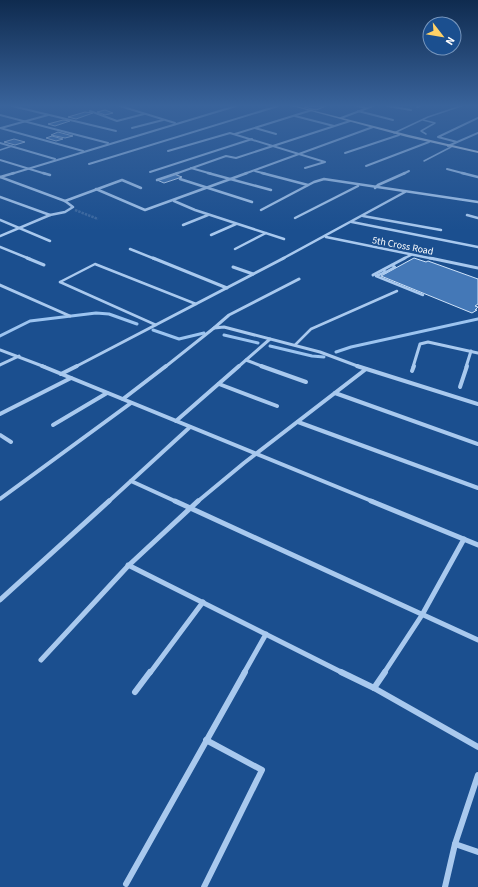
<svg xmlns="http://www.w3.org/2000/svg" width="478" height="887" viewBox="0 0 478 887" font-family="'Source Sans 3',sans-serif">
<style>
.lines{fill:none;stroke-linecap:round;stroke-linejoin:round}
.stream{stroke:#9cc4f0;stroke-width:3}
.building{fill:#4478b7;stroke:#cfe3fa}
.minor-tunnel{stroke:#3d69a0;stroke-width:2.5;stroke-dasharray:2.5 1;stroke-linecap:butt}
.service-far1{stroke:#a9c9ee;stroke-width:1.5}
.service{stroke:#a9c9ee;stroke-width:2.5}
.minor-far5{stroke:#a9c9ee;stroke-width:2}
.minor-far4{stroke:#a9c9ee;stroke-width:2.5}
.minor-far3{stroke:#a9c9ee;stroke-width:3}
.minor-far2{stroke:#a9c9ee;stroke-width:4}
.minor-far1{stroke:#a9c9ee;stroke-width:5}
.minor{stroke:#a9c9ee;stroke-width:6}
.secondary{fill:#d6e6fa;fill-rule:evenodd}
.labels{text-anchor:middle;stroke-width:4;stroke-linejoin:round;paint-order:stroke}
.far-street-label{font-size:10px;fill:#fff;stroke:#1b4f8f}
</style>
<rect width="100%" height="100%" fill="#1b4f8f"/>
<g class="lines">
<!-- stream -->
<g class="stream">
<path d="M153 330 179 339 204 333"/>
<path d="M224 335 258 343"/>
<path d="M0 336 30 321 96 313 109 314 137 324"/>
<path d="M270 346 312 356 324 357"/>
<path d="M336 352 351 347 478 319"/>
</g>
</g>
<!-- building -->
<g class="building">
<path d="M308 106H326L316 110 304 107Z"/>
<path d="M105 110 113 113 105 115 97 112Z"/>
<path d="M85 112 93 113 76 119 68 117Z"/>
<path d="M63 120 70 121 55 126 48 124Z"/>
<path d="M58 132 73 136 65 138 51 135Z"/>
<path d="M52 136 63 139 56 141 46 138Z"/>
<path d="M14 139 25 142 15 145 4 142Z"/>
<path d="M174 174 182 177 164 183 157 180Z"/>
<path d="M414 258 426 262 428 261 478 279V304L475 306 478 307 475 310H477L472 313 381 276Z"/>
</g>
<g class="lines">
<!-- minor-tunnel -->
<path class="minor-tunnel" d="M75 210 98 219"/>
<!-- service-far1 -->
<g class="service-far1">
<path d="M423 120 435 123 421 131 426 134"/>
<path d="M394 133 428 117 461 106"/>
<path d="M0 150 12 146"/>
<path d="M424 161 451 147"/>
</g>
<!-- service -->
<g class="service">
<path d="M383 270 386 272 376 276 423 295"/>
<path d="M386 272 395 267 392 265"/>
<path d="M60 282 95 264 196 304"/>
<path d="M60 282 156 325"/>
<path d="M295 345 311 329 397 291"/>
</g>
<!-- minor-far5 -->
<g class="minor-far5">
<path d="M12 106 116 131"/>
<path d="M120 106 175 123"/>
<path d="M357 106 366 108"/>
<path d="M388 106 411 110"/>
<path d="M417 107 420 106"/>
<path d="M90 111 117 121 144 114"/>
<path d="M358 111 393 120"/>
<path d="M0 115 108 143"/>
<path d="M295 116 334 126"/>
<path d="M341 118 373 106"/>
<path d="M0 128 83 151"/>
<path d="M1 128 48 115"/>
<path d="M132 128 163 120"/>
<path d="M255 128 276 134"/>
<path d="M235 134 312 110"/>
<path d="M457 142 438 137 478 118"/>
<path d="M0 143 55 159"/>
<path d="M448 146 478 133"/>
<path d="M168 151 230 133 325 162 305 168"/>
<path d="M345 153 399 135"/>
<path d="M0 160 46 174"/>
<path d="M89 164 278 106"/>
<path d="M366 166 429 142"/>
<path d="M191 168 212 174"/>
<path d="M447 169 466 174"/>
<path d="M255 171 266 174"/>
<path d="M150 172 252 139"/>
<path d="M11 174 236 106"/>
<path d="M175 174 226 156 236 158 350 121"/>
<path d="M244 174 373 127"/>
<path d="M403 174 409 171"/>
</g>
<!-- minor-far4 -->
<g class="minor-far4">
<path d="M43 173 50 175"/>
<path d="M208 173 271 190"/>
<path d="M262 173 308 185"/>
<path d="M462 173 478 177"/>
<path d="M0 177 14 173"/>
<path d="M0 177 65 201 73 207 65 212 50 215 0 236"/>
<path d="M180 179 252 202"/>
<path d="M157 180 178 173"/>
<path d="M375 188 378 185 405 173"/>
<path d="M96 189 145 210 247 173"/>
<path d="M0 197 50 215"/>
<path d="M65 201 122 180 141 188"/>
<path d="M174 201 195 210 284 239"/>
<path d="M261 210 314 182 324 179 478 202"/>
<path d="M467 215 478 218"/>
<path d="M363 216 441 230"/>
<path d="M295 218 358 186"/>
<path d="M0 220 50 241"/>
<path d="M352 222 478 247"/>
<path d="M183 225 208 215"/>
<path d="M211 235 236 224"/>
<path d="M326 237 434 259"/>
<path d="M0 247 30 259"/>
<path d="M130 249 155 259"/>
<path d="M235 249 266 233"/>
<path d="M282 259 405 192"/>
<path d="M403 259 411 255"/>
</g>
<!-- minor-far3 -->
<g class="minor-far3">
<path d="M27 258 44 265"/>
<path d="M153 258 227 288"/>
<path d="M430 258 478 268"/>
<path d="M233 267 253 274"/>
<path d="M373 275 405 258"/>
<path d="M0 285 70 316"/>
<path d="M214 328 229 315 299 279"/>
<path d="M0 350 45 367"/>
<path d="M246 360 264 367"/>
<path d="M0 365 19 356"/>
<path d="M75 367 284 258"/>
<path d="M165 367 214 328 224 327 320 352 360 367"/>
<path d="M238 367 270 339"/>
<path d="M413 367 420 344 428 342 478 353"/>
<path d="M466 367 471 351"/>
</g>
<!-- minor-far2 -->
<g class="minor-far2">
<path d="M42 366 374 502"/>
<path d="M261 366 306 382"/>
<path d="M357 366 478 404"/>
<path d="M412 371 414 366"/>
<path d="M61 374 77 366"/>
<path d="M219 384 277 406"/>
<path d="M460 387 467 366"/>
<path d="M335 393 478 444"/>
<path d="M123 399 166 366"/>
<path d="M0 414 71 378"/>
<path d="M176 421 239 366"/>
<path d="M298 422 478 488"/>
<path d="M53 425 107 393"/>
<path d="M0 435 11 442"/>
<path d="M131 481 177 502"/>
<path d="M0 499 131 403"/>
<path d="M108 502 190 427"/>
<path d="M197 502 244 463 366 369"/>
</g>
<!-- minor-far1 -->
<g class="minor-far1">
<path d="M175 501 478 640"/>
<path d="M371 501 478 545"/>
<path d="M128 565 343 673"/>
<path d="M0 600 109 501"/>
<path d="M41 660 128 566 198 501"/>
<path d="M150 673 203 602"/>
<path d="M244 673 266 634"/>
<path d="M384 673 422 615 464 539"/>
</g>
<!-- minor -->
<g class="minor">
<path d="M341 672 374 688 478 747"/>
<path d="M374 688 385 672"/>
<path d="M135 692 150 672"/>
<path d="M455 844 478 852"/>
<path d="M126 884 245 672"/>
<path d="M204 887 262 770 206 740"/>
<path d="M445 887 455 844 478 775"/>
</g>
<!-- secondary -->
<path class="secondary" d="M292 106H296L409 135 478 151V153L407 137Z"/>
</g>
<!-- sky -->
<linearGradient id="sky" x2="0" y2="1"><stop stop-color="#0f2b4f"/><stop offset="0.46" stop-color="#39639b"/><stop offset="1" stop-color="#39639b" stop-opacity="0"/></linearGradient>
<rect width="478" height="230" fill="url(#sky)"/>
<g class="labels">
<!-- far-street labels -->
<g class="far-street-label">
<text transform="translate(403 245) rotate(11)" y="4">5th Cross Road</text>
</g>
</g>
<!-- north arrow -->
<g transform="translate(442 36) rotate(121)"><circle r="19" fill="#1b4f8f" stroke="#7695bc"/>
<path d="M0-3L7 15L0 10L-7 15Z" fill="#ffd166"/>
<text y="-6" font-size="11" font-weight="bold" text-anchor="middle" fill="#ffffff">N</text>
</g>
</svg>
